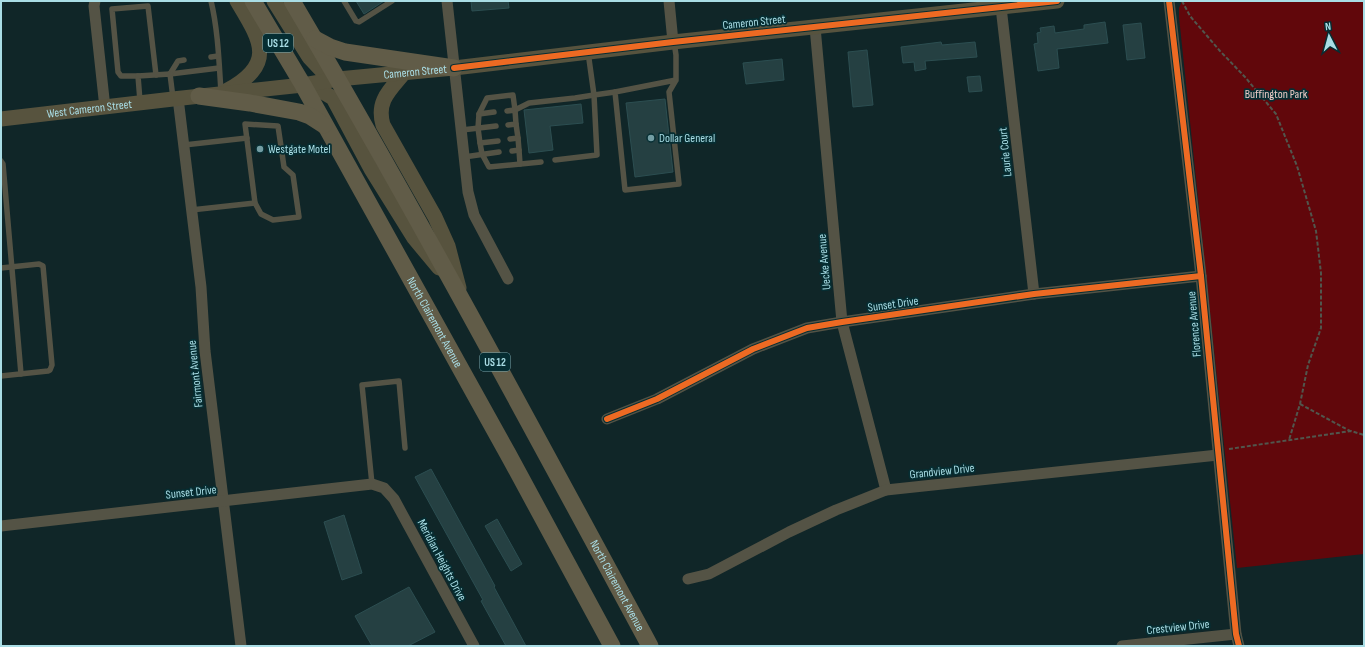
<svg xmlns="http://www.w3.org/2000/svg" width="1365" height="647" viewBox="0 0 1365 647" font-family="'Sofia Sans Condensed',sans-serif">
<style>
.green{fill:#61070b}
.building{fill:#254042;stroke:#2c4e51}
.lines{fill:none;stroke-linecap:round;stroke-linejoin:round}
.path{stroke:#51564d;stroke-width:2;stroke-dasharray:4 2;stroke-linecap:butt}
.service{stroke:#545345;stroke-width:5.5}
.minor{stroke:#545345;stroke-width:11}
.secondary{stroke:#57533e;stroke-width:15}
.primary{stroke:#615c48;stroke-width:17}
.cycleway-casing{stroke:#062e33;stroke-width:8}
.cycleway{stroke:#ed6a23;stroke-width:6}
.poi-dot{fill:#739da3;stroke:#062e33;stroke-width:1.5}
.labels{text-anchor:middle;stroke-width:3.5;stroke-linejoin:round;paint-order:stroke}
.shield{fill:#062e33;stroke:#78a8b0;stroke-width:1}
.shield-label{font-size:11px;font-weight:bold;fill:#a9dde5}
.street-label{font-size:12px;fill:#a9dde5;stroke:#062e33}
.park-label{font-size:12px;fill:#eeccc7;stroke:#062e33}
.poi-label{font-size:12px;fill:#a9dde5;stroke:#062e33;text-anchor:start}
</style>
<rect width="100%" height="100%" fill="#102628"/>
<!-- green -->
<path class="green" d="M1182 1H1364V554L1237 568 1179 17V8Z"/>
<!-- building -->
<g class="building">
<path d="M356 1H384L364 14Z"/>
<path d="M471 1H508L509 8 472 11Z"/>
<path d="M1105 22 1108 43 1057 49 1059 68 1038 71 1034 44 1038 43 1037 33 1041 32 1040 28 1054 26 1055 33 1084 29V25Z"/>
<path d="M1141 23 1145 58 1127 60 1123 25Z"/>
<path d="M941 42 942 45 975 42 977 57 925 61 926 69 915 71 914 62 903 63 901 47Z"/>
<path d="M867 50 873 105 853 107 848 52Z"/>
<path d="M782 59 784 80 746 84 743 63Z"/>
<path d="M980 76 982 91 969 92 967 77Z"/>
<path d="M665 99 673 172 635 177 626 103Z"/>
<path d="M581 104 583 123 550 126 553 150 529 153 524 110Z"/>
<path d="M431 469 495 586 494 587 526 646H506L481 601 483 600 415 477Z"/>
<path d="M344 515 362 573 342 580 324 522Z"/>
<path d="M497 519 522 564 511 571 485 526Z"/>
<path d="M409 587 435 632 408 646H372L355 616Z"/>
</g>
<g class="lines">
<!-- path -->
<g class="path">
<path d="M1182 1 1190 16 1220 51 1245 77 1276 114 1297 166 1316 231 1321 273V328L1308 365 1300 404 1289 440"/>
<path d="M1300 404 1350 431"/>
<path d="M1229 449 1351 431 1364 435"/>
</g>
<!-- service -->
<g class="service">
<path d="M211 1C218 30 219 62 221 92"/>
<path d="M344 1 356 21 359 22 392 1"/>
<path d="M674 42 676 55V80L669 92 679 184 625 190 615 92 676 80"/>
<path d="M211 57 218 56"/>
<path d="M170 74 219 68"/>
<path d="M170 74 178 61 184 60"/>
<path d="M138 76H121L118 72 112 9 148 6 156 75"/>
<path d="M140 101 138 76 170 74 173 98"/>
<path d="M507 111 515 110 516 124 508 125"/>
<path d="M479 114 487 98 513 95 515 110 529 103 575 98 594 95 588 52"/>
<path d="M245 124 278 126 284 167 293 175 299 217 273 220 261 214 255 203Z"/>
<path d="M462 130 496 126"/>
<path d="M510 139 518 138 516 124"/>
<path d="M498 141 480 143 482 154 489 167 541 162"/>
<path d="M480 143 478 128 479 114 494 112"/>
<path d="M184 145 247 138"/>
<path d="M519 150 520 164"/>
<path d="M512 151 519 150 518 138"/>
<path d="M464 157 499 152"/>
<path d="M555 160 597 155 594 95 615 92"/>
<path d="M1 161 3 164 21 374"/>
<path d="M191 210 255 203"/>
<path d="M1 268 39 264 43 266 52 365 50 370 48 371 1 376"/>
<path d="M372 484 362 385 399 381 405 448"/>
</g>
<!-- minor -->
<g class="minor">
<path d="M95 1 94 6 105 108"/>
<path d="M447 1 468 192 474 215 508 279"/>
<path d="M669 1 673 42"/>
<path d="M1169 1 1201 276 1236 634 1239 646"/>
<path d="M1001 7 1034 294"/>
<path d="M815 27 842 322 886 490"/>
<path d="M178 98 201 287 205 351 241 646"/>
<path d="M607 419 657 399 753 349 807 328 842 322 1034 294 1201 276"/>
<path d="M1 526 372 484 384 488 394 499 474 646"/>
<path d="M688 579 709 574 789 532 836 510 886 490 1218 455"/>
<path d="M1122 646 1236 634"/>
</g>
<!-- secondary -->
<g class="secondary">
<path d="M274 1 309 57 325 74 338 79"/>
<path d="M404 73C390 90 376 101 383 125L435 217 448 246 459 288"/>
<path d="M305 86 316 88 333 98 371 169 414 238 439 268"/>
<path d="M226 91C277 64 261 41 237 1"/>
<path id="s1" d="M1 119 173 99 303 85 338 79 454 68 673 42 1057 1"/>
</g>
<!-- primary -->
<g class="primary">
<path id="s2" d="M253 1 303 85 508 454 612 646"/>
<path id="s3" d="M292 1C417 213 533 430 650 646"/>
<path d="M315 39 330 47 345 52 454 68"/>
<path d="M199 96 250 103 299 112 310 116 324 125"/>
</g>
<defs>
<g id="cycleway">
<path d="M1169 1 1201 276 1236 634 1239 646"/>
<path d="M454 68 673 42 1057 1"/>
<path d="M607 419 657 399 753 349 807 328 842 322 1034 294 1201 276"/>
</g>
</defs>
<!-- cycleway casing -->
<use href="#cycleway" class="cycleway-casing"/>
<!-- cycleway -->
<use href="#cycleway" class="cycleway"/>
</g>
<!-- markers -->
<g class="poi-dot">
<circle cx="651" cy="138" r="4"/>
<circle cx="260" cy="149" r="4"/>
</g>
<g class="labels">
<!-- shield labels -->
<g class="shield">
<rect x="263" y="34" width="30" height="18" rx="3"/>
<rect x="480" y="353" width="30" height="18" rx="3"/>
</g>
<g class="shield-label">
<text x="278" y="47">US 12</text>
<text x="495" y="366">US 12</text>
</g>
<!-- street labels -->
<g class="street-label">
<text transform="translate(754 22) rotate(-6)" y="4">Cameron Street</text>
<text dy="4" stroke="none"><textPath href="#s1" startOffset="417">Cameron Street</textPath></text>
<text dy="4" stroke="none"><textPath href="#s1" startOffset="89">West Cameron Street</textPath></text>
<text transform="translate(1005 152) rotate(-96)" y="4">Laurie Court</text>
<text transform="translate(824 262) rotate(-95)" y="4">Uecke Avenue</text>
<text transform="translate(893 304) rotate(-8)" y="4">Sunset Drive</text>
<text dy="4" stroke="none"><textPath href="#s2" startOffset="369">North Clairemont Avenue</textPath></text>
<text transform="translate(1194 324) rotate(-95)" y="4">Florence Avenue</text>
<text transform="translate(195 374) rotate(-96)" y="4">Fairmont Avenue</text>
<text transform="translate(942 471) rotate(-6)" y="4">Grandview Drive</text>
<text transform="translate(191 492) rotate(-6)" y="4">Sunset Drive</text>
<text transform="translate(442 560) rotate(62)" y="4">Meridian Heights Drive</text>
<text dy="4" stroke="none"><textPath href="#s3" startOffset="669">North Clairemont Avenue</textPath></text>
<text transform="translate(1178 627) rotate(-6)" y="4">Crestview Drive</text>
</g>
<!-- park labels -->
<g class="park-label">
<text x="1276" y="98">Buffington Park</text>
</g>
<!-- poi labels -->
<g class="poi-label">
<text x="659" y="142">Dollar General</text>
<text x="268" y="153">Westgate Motel</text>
</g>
</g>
<!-- border -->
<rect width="1365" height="647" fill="none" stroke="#a9dde5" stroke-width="4"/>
<!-- north arrow -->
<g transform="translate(1329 36) rotate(354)" stroke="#062e33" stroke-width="3" paint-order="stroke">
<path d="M0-3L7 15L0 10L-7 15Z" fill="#a9dde5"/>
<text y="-6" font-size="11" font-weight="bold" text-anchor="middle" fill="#a9dde5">N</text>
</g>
</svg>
